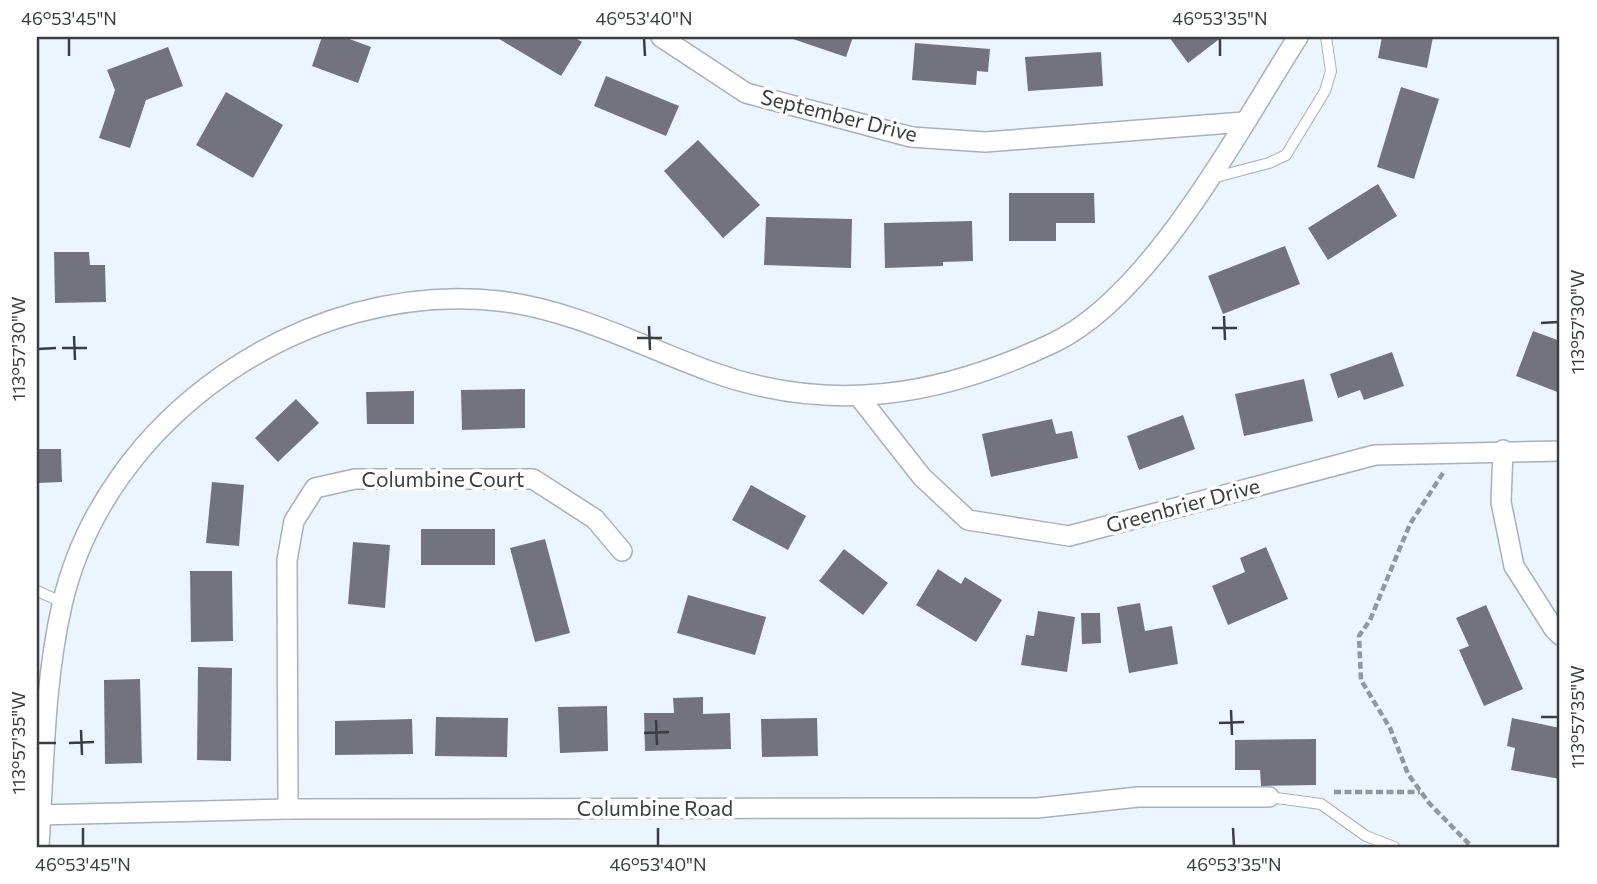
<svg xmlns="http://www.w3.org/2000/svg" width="1597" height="884" viewBox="0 0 1597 884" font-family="Commissioner,sans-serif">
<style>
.building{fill:#73737e}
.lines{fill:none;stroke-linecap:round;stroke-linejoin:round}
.service-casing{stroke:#a8b0b9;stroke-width:12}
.minor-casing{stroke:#a8b0b9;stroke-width:22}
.path{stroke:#91979e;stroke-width:4.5;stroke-dasharray:7 3.5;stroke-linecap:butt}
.service{stroke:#fff;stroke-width:10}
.minor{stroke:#fff;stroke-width:19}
.ticks{fill:none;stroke:#3a3d41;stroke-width:2.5}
.labels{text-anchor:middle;stroke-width:7;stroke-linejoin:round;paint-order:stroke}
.street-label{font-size:21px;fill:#3a3d41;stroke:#fff}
.neatline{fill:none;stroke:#3a3d41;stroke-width:2.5}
.ticks-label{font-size:18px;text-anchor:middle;fill:#3a3d41}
</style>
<rect width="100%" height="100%" fill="#ecf5ff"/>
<!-- building -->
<g class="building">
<path d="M322 37H344L371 47 358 83 312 66Z"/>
<path d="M496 37H574L582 42 561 76Z"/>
<path d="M787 37H853L846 57Z"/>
<path d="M1169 37H1222L1188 63Z"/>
<path d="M1382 37H1433L1427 68 1378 58Z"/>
<path d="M915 43 990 49 988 72 977 71 976 85 912 80Z"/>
<path d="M168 47 183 86 146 100 130 148 99 138 115 90 107 70Z"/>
<path d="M1101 52 1103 86 1028 91 1025 57Z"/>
<path d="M606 76 679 106 666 136 594 106Z"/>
<path d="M1401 87 1439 99 1414 179 1377 167Z"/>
<path d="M226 92 283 125 253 178 196 145Z"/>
<path d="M698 140 760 205 723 238 664 171Z"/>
<path d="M1378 184 1397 216 1328 260 1308 228Z"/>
<path d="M1009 193H1094L1095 223H1056V241H1009Z"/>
<path d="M766 217 852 219 851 268 764 265Z"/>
<path d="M972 221 973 261 943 262V266L885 268 884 223Z"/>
<path d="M1285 246 1300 284 1223 314 1208 276Z"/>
<path d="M54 252H89L90 265H105L106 302 55 303Z"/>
<path d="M1533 331 1560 341V393L1516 376Z"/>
<path d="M1392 352 1404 386 1364 400 1360 390 1338 398 1330 374Z"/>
<path d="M1304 379 1313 421 1244 436 1235 394Z"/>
<path d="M525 389V428L462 430 461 390Z"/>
<path d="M414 391V424H367L366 392Z"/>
<path d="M296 399 319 423 278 462 255 438Z"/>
<path d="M1183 415 1195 449 1139 470 1127 436Z"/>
<path d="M1052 419 1056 434 1072 431 1078 458 991 477 982 434Z"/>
<path d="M37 449H61L62 482 37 483Z"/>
<path d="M212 482 244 485 239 546 206 543Z"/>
<path d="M751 485 806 516 788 550 732 520Z"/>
<rect x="421" y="529" width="74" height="36"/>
<path d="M545 539 570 633 535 642 510 548Z"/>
<path d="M353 542 390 545 385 608 348 604Z"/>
<path d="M1266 547 1288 599 1228 625 1212 586 1245 572 1240 558Z"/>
<path d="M844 549 888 583 863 615 819 581Z"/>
<path d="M938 569 961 584 965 577 1002 600 976 642 916 605Z"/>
<path d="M190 571H232L233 641 191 642Z"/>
<path d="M688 595 766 617 755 655 677 633Z"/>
<path d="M1140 603 1145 631 1172 626 1178 664 1129 673 1117 607Z"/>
<path d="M1486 605 1523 689 1484 706 1459 650 1469 646 1456 618Z"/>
<path d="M1038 611 1075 617 1067 672 1021 665 1026 635 1034 636Z"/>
<path d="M1081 613H1100L1101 643 1082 644Z"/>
<path d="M198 667 232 668 231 761 197 760Z"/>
<path d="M140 679 142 763 105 764 104 680Z"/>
<path d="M703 697V714L730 713 731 749 645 751 644 713H674L673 698Z"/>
<path d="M607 706 608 751 560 753 558 707Z"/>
<path d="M436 717 508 718 507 757 435 756Z"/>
<path d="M817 718 818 756 762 757 761 719Z"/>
<path d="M1512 718 1560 728V779L1511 770 1515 748 1507 746Z"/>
<path d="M412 719 413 754 335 755V721Z"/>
<path d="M1316 739V785L1261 786 1260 770H1235V740Z"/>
</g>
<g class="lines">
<defs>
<g id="service">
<path d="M1212 178 1269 163 1286 155 1325 91 1331 71 1326 37"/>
<path d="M37 591 62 602"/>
<path d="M1269 797 1321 804 1366 836 1394 847"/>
</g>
<g id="minor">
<path d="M661 37 746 93 911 137 985 142 1244 122"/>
<path d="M860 398 922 477 968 520 1069 536 1375 455 1560 451"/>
<path d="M1503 450 1501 502 1514 566 1554 629 1560 635"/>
<path d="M288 809 287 560 294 521 315 488 355 479H533L595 519 622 551"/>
<path d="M37 815 288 809 1037 808 1138 797H1269"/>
<path d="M39 847C44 766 44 684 62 605 105 416 308 279 499 301 574 310 641 346 712 372 831 415 941 396 1053 343 1152 296 1239 129 1298 37"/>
</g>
</defs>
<!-- service casing -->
<use href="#service" class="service-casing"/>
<!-- minor casing -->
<use href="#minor" class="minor-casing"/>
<!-- path -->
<g class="path">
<path d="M1443 473 1410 524 1370 620 1359 636 1361 680 1390 728 1408 774 1429 803 1472 847"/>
<path d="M1334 792H1420"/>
</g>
<!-- service -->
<use href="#service" class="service"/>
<!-- minor -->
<use href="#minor" class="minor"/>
</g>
<!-- ticks -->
<path class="ticks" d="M69 38V56M644 38 645 56M1220 38V56M1224 316 1225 340M1541 323 1558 322M649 326 650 350M1212 328H1237M74 336 75 360M637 338H662M62 348H87M38 349 56 348M1231 710 1232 735M1541 717H1558M656 720 657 745M1219 723 1244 722M81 730 82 755M644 733 669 732M38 743H56M69 743 94 742M83 828V846M658 828V846M1233 828 1234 846"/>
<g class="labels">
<!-- street labels -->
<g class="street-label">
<text transform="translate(839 116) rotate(14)" y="7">September Drive</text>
<text x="443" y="487">Columbine Court</text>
<text transform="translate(1183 506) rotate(-15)" y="7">Greenbrier Drive</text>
<text x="655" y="816">Columbine Road</text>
</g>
</g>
<!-- border -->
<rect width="1597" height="884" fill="none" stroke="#ffffff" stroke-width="77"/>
<rect x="38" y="38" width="1520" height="808" class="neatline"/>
<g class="ticks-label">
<text x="69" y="25">46°53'45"N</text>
<text x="644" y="25">46°53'40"N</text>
<text x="1220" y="25">46°53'35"N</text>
<text transform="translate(1578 322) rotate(-90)" y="6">113°57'30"W</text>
<text transform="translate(19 349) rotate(-90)" y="6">113°57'30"W</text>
<text transform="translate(1578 717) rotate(-90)" y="6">113°57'35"W</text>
<text transform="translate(19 743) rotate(-90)" y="6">113°57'35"W</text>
<text x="83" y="871">46°53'45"N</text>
<text x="658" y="871">46°53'40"N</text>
<text x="1234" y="871">46°53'35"N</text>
</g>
</svg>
